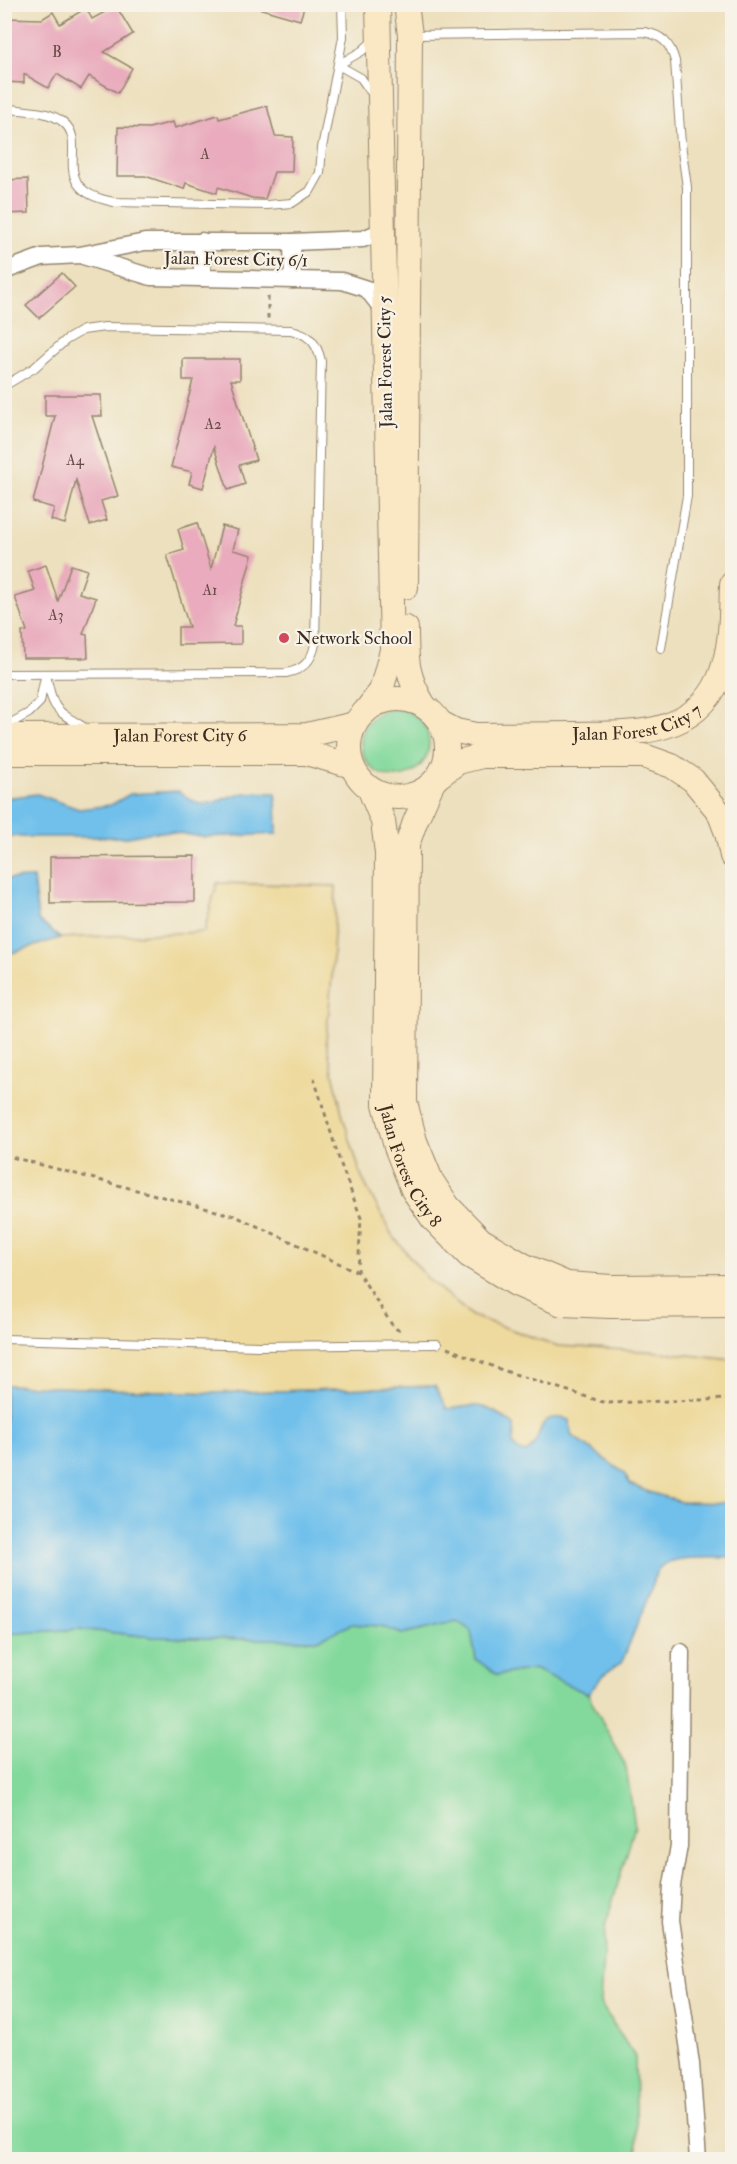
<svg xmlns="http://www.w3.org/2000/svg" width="737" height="2164" viewBox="0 0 737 2164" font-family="'IM FELL Double Pica',serif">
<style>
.green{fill:#83d99c;stroke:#5f825d;stroke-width:1.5}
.sand{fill:#eeda9e;stroke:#94825e;stroke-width:1.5}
.water{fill:#6fc0eb;stroke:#557584;stroke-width:1.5}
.building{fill:#e9abbd}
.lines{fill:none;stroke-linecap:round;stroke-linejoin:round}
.lane-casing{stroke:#94856e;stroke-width:10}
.street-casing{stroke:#94856e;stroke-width:19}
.secondary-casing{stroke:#94856e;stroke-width:26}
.path{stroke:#94856e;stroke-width:3;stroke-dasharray:4.5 4.5;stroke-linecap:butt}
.lane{stroke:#fff;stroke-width:8}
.street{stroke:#fff;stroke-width:16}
.secondary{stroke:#fae7c3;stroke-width:24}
.poi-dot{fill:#d1495b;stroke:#f7f3e8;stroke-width:2}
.labels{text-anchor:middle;stroke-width:4.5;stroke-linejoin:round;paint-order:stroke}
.number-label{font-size:15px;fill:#664a46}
.street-label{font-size:18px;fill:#3b2a1e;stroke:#f7f3e8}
.poi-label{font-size:18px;fill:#3b2a1e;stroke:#f7f3e8;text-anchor:start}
</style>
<rect width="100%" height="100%" fill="#f7f3e8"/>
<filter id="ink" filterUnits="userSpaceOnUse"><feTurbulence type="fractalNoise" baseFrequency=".0167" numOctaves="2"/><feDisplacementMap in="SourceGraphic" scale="12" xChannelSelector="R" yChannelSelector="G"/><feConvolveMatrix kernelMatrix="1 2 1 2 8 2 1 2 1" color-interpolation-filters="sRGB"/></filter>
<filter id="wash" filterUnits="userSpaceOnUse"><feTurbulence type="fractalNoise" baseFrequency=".008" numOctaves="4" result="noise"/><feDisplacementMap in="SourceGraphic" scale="24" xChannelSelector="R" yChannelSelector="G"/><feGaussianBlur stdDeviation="1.35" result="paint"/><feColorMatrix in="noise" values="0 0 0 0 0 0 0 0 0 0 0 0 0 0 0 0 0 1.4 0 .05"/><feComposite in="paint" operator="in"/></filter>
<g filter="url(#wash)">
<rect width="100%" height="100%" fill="#ede0be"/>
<!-- green -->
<g class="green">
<circle cx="395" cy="743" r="34"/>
<path d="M457 1621 471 1631 476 1659 497 1675 534 1669 588 1694 626 1767 635 1826 605 1927 600 2003 635 2057 637 2159 5 2160V1634L79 1629 152 1637 317 1640 352 1624 381 1626 402 1634Z"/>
</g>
<!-- sand -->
<path class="sand" d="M217 883 336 886 332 976 326 1041 343 1117 362 1178 392 1235 428 1279 472 1316 558 1346 661 1352 732 1360V1503L681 1502 646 1491 630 1484 624 1473 571 1435 535 1443 532 1448 526 1453 519 1451 513 1445 514 1425C484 1403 482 1404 447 1410L435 1386 213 1393 5 1385V955L60 938 204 932Z"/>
<!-- water -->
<g class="water">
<path d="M179 791C205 814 210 801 239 794 250 791 265 793 276 793L277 834 202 837 172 832H153L128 837H22L5 835V798L37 794 79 809 111 805 130 794Z"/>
<path d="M33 878 38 920 60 938 5 955V879Z"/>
<path d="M5 1385 213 1393 435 1386 447 1409C482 1404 484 1403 514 1425L513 1445 519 1451 526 1453C546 1439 533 1409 570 1420L571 1435 624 1473 630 1484 646 1491 681 1502 732 1503V1558C710 1559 654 1550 654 1582L622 1662 603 1675 588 1694 534 1669 497 1675 476 1659 471 1631 457 1621 402 1634 381 1626 352 1624 317 1640 152 1637 79 1629 5 1634Z"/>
</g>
<g id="blocks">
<!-- building -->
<g class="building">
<path d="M258 4H305L300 20 258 8Z"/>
<path d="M116 6 133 34 104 52 132 68 118 93 89 76 81 89 57 74 48 88 24 74V83L4 82V18L42 19 53 12 60 24 86 8 92 19Z"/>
<path d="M267 106 275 136 293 137 292 172H274L265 199 252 198 218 187 217 193 186 183 184 189 145 176H117L118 127 149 128 173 122 175 128 218 115 219 119Z"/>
<path d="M28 179 29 213 4 214V180Z"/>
<path d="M62 273 75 287 39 318 26 305Z"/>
<path d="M183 359H240V380H231L256 460 239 465 245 484 228 490 214 447 203 488 189 484 192 472 171 467 193 380H183Z"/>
<path d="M45 395H101L102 416H92L118 496 101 501 107 520 90 525 76 480 65 524 51 520 54 508 33 502 55 416H45Z"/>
<path d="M197 523 211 569 222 526 238 530 233 550 252 555 233 626H241V644L178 645V627H189L167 555 184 550 178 529Z"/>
<path d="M46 565 58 601 71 565 87 570 79 593 96 598 83 634 87 635 88 658H23L22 632 27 631 15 597 35 591 28 571Z"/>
<path d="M195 856V902L50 903V857Z"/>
</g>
</g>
</g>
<g filter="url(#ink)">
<use href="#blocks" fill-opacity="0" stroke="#94856e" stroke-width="1.5"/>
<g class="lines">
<defs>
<g id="lane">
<path d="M411 35 644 32C662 35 670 43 675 61L681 144 687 187V496L661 648"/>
<path d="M373 95 361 78 338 65 362 51 374 40"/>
<path d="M4 108C23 112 47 109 63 122 91 144 44 189 114 202L267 205 292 203 310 191 320 173 322 148 343 37 342 4"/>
<path d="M4 386 34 368 66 340 83 330 105 327 291 330C309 334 317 343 321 361L315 644C312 661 303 670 286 673L4 674"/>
<path d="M46 674C53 711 55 710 87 729"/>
<path d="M4 727 29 713 40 702 45 677"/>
<path d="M4 1339 260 1346 437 1344"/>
</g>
<g id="street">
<path d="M292 242 293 280"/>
<path d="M83 256 151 277 342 281 367 289 384 311"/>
<path d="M4 271 42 257 80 255 145 242H292L363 239 384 230"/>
<path d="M202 278V241"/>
<path d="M681 1652 679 1846 672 1885 670 1921 691 2064 698 2160"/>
</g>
<g id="secondary">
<path d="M406 587 410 35 406 4"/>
<path d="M406 628C406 662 407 678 425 707"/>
<circle cx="398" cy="748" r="49"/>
<path d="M364 713 381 691 392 650 378 4"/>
<path id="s1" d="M441 723 456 731 476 735C508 735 540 734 572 734 627 733 692 739 719 679 732 649 731 616 732 584"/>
<path id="s2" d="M4 736 307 735 355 724"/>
<path d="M4 753H306L352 766"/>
<path d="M439 776 458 762 482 756H644L672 766 693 780 719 812 727 833 732 856"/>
<path d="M432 784 415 822 407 845 405 1102 415 1141 431 1180 448 1206 481 1240 525 1266 567 1284 611 1287 732 1286"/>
<path id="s3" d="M370 790 383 821 387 853 385 1104 396 1147 413 1190 433 1219 468 1255 516 1284 562 1304 610 1306 732 1305"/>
</g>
</defs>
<!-- lane casing -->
<use href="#lane" class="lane-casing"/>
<!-- street casing -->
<use href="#street" class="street-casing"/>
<!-- secondary casing -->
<use href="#secondary" class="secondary-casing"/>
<!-- path -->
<g class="path">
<path d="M268 296V319"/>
<path d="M314 1078 340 1162 361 1218 358 1272 394 1328 401 1331"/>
<path d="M4 1155 235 1216 358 1272"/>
<path d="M447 1348 502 1370 606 1403 732 1399"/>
</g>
<!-- lane -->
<use href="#lane" class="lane"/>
<!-- street -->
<use href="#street" class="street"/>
<!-- secondary -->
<use href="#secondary" class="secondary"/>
</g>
</g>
<!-- markers -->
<circle class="poi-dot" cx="284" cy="638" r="6"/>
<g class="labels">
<!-- number labels -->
<g class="number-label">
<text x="57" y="57">B</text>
<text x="205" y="159">A</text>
<text x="213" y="429">A2</text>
<text x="75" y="465">A4</text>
<text x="210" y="595">A1</text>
<text x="56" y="620">A3</text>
</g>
<!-- street labels -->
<g class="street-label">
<text transform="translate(236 259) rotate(1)" y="6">Jalan Forest City 6/1</text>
<text transform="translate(385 362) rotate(-91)" y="6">Jalan Forest City 5</text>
<text dy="6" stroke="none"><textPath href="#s1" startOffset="200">Jalan Forest City 7</textPath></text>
<text dy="6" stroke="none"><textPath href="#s2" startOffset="176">Jalan Forest City 6</textPath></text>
<text dy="6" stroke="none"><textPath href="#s3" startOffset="384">Jalan Forest City 8</textPath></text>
</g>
<!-- poi labels -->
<g class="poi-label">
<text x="296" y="644">Network School</text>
</g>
</g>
<!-- margin -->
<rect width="737" height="2164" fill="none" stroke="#f7f3e8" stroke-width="24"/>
</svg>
